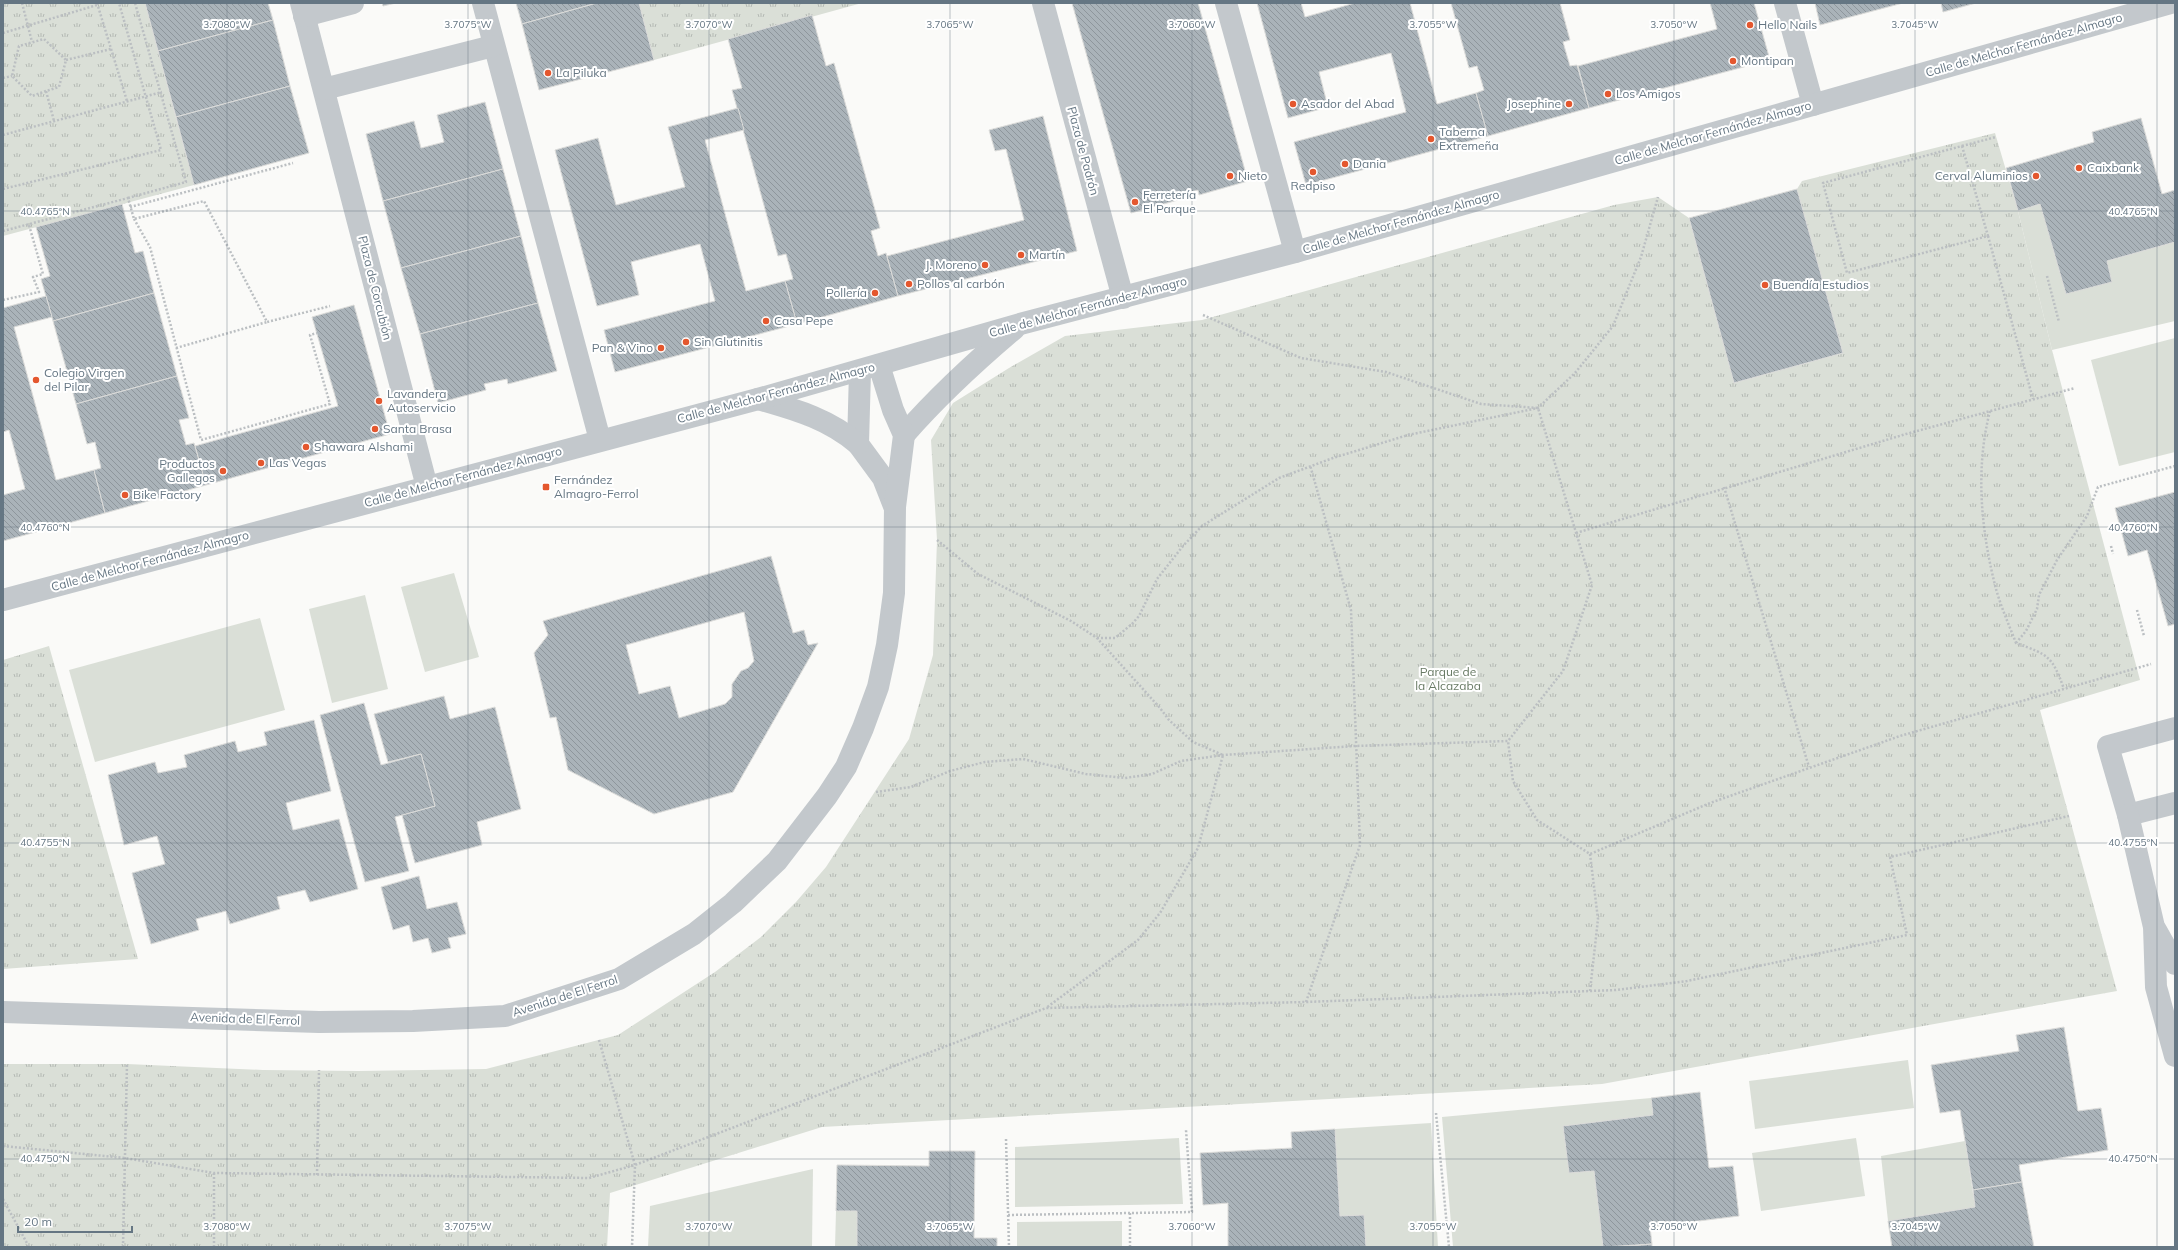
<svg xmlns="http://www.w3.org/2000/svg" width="2178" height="1250" viewBox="0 0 2178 1250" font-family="Mulish,sans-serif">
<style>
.grass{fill:url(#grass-tufts)}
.garden{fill:#dadfd7}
.building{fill:url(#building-back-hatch);stroke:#dcdcda;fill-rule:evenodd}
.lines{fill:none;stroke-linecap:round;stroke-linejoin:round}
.path{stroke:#bbbfc2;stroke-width:2.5;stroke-dasharray:2 2;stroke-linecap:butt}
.street{stroke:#c3c8cc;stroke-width:22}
.ticks{fill:none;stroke:#657683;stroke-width:1;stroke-opacity:0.45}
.poi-dot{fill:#e4572e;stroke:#fff;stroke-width:1.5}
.labels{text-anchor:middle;stroke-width:4;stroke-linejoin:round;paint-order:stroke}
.poi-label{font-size:12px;fill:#657683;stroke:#fff;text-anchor:start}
.street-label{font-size:12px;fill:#657683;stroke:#fff}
.park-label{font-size:12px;fill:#687a64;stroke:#fff}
.ticks-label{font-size:10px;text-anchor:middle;fill:#657683;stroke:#fff;stroke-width:4;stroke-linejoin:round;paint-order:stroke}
</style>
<defs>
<pattern id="grass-tufts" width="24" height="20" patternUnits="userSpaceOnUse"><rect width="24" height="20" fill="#dadfd7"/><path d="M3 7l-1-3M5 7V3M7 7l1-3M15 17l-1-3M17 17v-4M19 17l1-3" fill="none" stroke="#b4b9b4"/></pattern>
<pattern id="building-back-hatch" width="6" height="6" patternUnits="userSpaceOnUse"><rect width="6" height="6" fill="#aab3b9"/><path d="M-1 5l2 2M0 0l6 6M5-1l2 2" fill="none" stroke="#8e969c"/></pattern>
</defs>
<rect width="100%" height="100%" fill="#fafaf8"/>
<!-- grass -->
<g class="grass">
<path d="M3 3H145L194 185 3 236Z"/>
<path d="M639 3H862L654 60Z"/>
<path d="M1995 133 2018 211 2052 350 2140 680 2040 710 2117 991 1602 1084 822 1127 610 1193 607 1247H3V1064H127L263 1070 359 1071 486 1069 618 1035 715 972 761 937 796 902 826 867 909 739 933 655 937 540 931 440 953 403 1009 368 1065 336 1202 320 1614 205 1658 197 1689 218 1734 383 1843 353 1797 189 1802 181Z"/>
<path d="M49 646 138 959 3 969V660Z"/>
</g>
<!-- garden -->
<g class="garden">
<path d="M2040 204 2107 261 2175 242V321L2052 350 2018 211Z"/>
<path d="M2175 338V452L2119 466 2091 360Z"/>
<path d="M454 573 479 657 425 672 401 587Z"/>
<path d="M365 595 388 689 332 703 309 609Z"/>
<path d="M260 618 285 710 95 762 69 670Z"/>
<path d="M1908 1060 1914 1108 1755 1129 1749 1081Z"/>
<path d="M1651 1098 1653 1115 1563 1126 1569 1173 1594 1171 1603 1247H1453L1442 1117Z"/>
<path d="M1431 1123 1438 1247H1366L1364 1215 1340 1216 1335 1129Z"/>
<path d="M1179 1138 1183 1204 1015 1207V1147Z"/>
<path d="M1856 1138 1865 1196 1761 1211 1752 1153Z"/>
<path d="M1965 1141 1975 1207 1888 1221 1881 1156Z"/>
<path d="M813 1169 812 1247H648L650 1206Z"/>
<path d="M836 1211H857V1247H835Z"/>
<path d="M1122 1221V1247H1017V1222Z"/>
</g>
<!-- building -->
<g class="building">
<path d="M145 3H268L273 20 158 51Z"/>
<path d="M382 3H396L383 6Z"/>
<path d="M516 3H597L522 24Z"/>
<path d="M597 3H639L654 60 539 90 522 24Z"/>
<path d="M1072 3H1198L1248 181 1199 195 1198 190 1176 196 1178 200 1131 213Z"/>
<path d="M1257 3H1301L1305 17 1355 3H1410L1437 104 1476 93 1488 136 1306 185 1294 142 1406 112 1391 53 1319 72 1328 107 1288 118Z"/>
<path d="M1451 3H1560L1570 40 1563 42 1570 66 1577 65 1589 108 1488 136 1476 93 1484 90 1477 66 1469 68Z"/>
<path d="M1710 3H1754L1770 60 1589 108 1578 66 1717 29Z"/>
<path d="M1815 3H1903L1820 25Z"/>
<path d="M1941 3H1976L1943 12Z"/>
<path d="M812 15 826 66 834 63 880 228 871 231 878 256 886 253 898 296 797 324 785 281 793 279 786 254 778 256 732 90 742 88 728 39Z"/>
<path d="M273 20 290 86 176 117 158 51Z"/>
<path d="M290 86 309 153 194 185 176 117Z"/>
<path d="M485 102 503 169 383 201 366 134 414 121 421 148 444 142 437 115Z"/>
<path d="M738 108 744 130 705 140 746 291 785 281 797 324 615 372 604 330 715 301 700 244 631 262 639 295 597 306 555 150 598 138 616 205 685 187 668 127Z"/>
<path d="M1043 116 1077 251 898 296 887 256 1024 220 1006 149 995 151 989 130Z"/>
<path d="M2141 118 2162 194 2175 190V242L2107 261 2112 282 2066 294 2040 204 2018 211 2006 168 2094 142 2092 132Z"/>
<path d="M503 169 521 236 401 268 383 201Z"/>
<path d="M1797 189 1843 353 1734 383 1689 218Z"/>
<path d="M122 204 135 253 143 251 154 293 53 321 41 279 50 276 36 227Z"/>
<path d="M521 236 538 303 420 334 401 268Z"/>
<path d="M154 293 177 376 76 404 53 321Z"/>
<path d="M46 296 52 317 14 327 56 480 94 470 105 513 3 541V495L25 489 9 430 3 432V308Z"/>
<path d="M538 303 557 371 508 384 507 379 484 384 486 390 438 403 420 334Z"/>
<path d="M354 305 390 434 206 485 195 446 338 406 312 317Z"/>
<path d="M177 376 189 418 179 420 186 445 194 443 206 485 105 513 94 470 101 468 95 442 87 444 76 404Z"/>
<path d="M2175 492V624L2168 626 2147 550 2128 556 2115 508Z"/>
<path d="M771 556 793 633 804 630 808 645 818 643 733 792 654 814 568 770 556 717 550 718 534 653 548 635 543 621ZM744 612 754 661 748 668 741 671 732 684V697L725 704 679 718 670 686 639 694 626 645Z"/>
<path d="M444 696 450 719 495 707 521 809 477 822 482 845 415 863 402 815 435 806 421 754 388 762 374 714Z"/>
<path d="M364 703 381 765 421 754 435 806 395 817 409 871 365 882 320 715Z"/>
<path d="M314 720 331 791 286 803 293 830 339 819 358 889 310 902 305 890 277 897 280 909 230 924 226 911 196 919 199 930 151 944 132 873 165 864 157 836 124 845 108 775 155 762 158 773 187 767 184 755 235 741 238 752 267 745 264 732Z"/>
<path d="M419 876 427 909 457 902 466 934 448 938 451 948 432 953 428 938 413 942 409 925 393 930 381 887Z"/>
<path d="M2064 1027 2078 1111 2101 1108 2108 1150 2019 1165 2022 1182 1973 1190 1960 1110 1940 1113 1931 1065 2019 1051 2016 1035Z"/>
<path d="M1700 1092 1709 1168 1733 1166 1739 1216 1650 1227 1652 1244 1603 1247 1594 1171 1569 1173 1563 1126 1653 1115 1651 1098Z"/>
<path d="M1335 1129 1340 1216 1364 1215 1366 1247H1228V1203L1203 1205 1200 1153 1292 1148 1291 1132Z"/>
<path d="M929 1151H975L974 1238H997V1247H857V1211H836L837 1165 929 1166Z"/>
<path d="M2022 1182 2034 1247H1892L1888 1221 1975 1207 1973 1190Z"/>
<path d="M1652 1244V1247H1622Z"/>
</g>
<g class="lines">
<!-- path -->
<g class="path">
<path d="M22 3 32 42"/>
<path d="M97 3 127 101"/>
<path d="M3 33 97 5"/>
<path d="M66 60 111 49"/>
<path d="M3 78 12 76"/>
<path d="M46 91 32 96 12 76 19 46 44 39 66 60 59 87 46 91 54 121"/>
<path d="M3 135 162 92"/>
<path d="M1962 146 1988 236 1847 273 1823 183Z"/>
<path d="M1962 146 1996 137"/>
<path d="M3 189 161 150 119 3"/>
<path d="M128 198 186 182 135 3"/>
<path d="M130 207 293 163"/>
<path d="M134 219 150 247 201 440 330 404 310 335 317 333"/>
<path d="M3 231 128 198 134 219 204 201 267 322 330 306"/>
<path d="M1988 236 2033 399"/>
<path d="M2047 276 2059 322"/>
<path d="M3 300 39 292 33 277 43 274 29 225"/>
<path d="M1203 315 1301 358 1386 372 1481 404 1538 408 1592 585 1563 671 1508 741"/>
<path d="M176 348 267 322"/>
<path d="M1990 411C1975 469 1981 531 1996 589 2001 607 2009 625 2016 643 2049 655 2052 656 2064 689"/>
<path d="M1724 487 1809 767"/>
<path d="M1576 533 1906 434 2075 388"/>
<path d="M937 540 978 574 1071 621 1097 638 1160 708 1169 720 1193 742 1223 755 1198 848 1160 913 1138 940 1046 1008"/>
<path d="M2111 546 2113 554"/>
<path d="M2137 610 2144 636"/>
<path d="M1097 638H1115L1132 624 1139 616 1157 579 1183 546 1202 526 1279 478 1333 458 1408 435 1538 408 1575 373 1613 326 1641 257 1658 197"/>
<path d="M2016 643 2026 631 2037 609 2039 595 2057 560 2087 516 2098 487 2175 466"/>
<path d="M876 792 911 787 950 771 985 762 1023 759 1086 774 1125 778 1152 774 1181 761 1223 755 1355 746 1508 741 1513 781 1537 820 1590 854 1710 803 1900 736 2151 664"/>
<path d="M1590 854 1598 919 1590 991"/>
<path d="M1306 1002 1360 845 1351 610 1310 465"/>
<path d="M599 1040 635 1165 632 1247"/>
<path d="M1436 1113 1449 1247"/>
<path d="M1006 1139 1009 1247"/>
<path d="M3 1146 125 1158 214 1173 589 1178 635 1165 1046 1008 1306 1002 1616 990 1687 981 1907 935 1890 857 2069 816"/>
<path d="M317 1175 319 1070"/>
<path d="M3 1199 29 1247"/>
<path d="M1008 1215 1192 1212 1186 1130"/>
<path d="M123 1247 127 1064"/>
<path d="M214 1247V1173"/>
<path d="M1130 1247V1213"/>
</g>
<!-- street -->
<g class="street">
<path d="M301 3 427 487"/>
<path d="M483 3 600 440"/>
<path d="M1043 3 1123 298"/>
<path d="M1226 3 1295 252"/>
<path d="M1785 3 1813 105"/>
<path d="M304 16 353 3"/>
<path d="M324 89 493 46"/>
<path d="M860 371 858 444 883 478 894 506"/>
<path d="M758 399C796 410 827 418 858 444"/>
<path d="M904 435C938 396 975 362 1014 329"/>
<path d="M3 600 758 399 1020 324 1295 252 2171 3"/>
<path d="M2175 728 2108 746 2128 815 2175 803"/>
<path d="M2128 815 2154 927 2156 987 2175 1056"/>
<path d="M2156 930 2175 964"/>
<path d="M3 1012 319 1022 413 1021 505 1016 619 979 694 934 733 903 777 861 827 796 846 767 863 728 878 687 887 645 894 593 895 507 904 435 893 410 879 365"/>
</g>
</g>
<!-- ticks -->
<path class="ticks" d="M227 3V1247M468 3V1247M709 3V1247M950 3V1247M1192 3V1247M1433 3V1247M1674 3V1247M1915 3V1247M2157 3V1247M3 211H2175M3 527H2175M3 843H2175M3 1159H2175"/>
<!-- markers -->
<g class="poi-dot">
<circle cx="1750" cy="25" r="4"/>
<circle cx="1733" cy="61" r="4"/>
<circle cx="548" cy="73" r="4"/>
<circle cx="1608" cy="94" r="4"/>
<circle cx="1293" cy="104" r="4"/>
<circle cx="1569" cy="104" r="4"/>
<circle cx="1431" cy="139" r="4"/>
<circle cx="1345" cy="164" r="4"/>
<circle cx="2079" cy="168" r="4"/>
<circle cx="1313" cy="172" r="4"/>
<circle cx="1230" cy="176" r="4"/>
<circle cx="2036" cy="176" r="4"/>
<circle cx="1135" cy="202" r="4"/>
<circle cx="1021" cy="255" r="4"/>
<circle cx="985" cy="265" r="4"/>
<circle cx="909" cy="284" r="4"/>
<circle cx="1765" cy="285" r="4"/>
<circle cx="875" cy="293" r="4"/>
<circle cx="766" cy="321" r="4"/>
<circle cx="686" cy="342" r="4"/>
<circle cx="661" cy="348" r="4"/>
<circle cx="36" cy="380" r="4"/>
<circle cx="379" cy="401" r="4"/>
<circle cx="375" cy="429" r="4"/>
<circle cx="306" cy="447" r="4"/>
<circle cx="261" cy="463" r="4"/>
<circle cx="223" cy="471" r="4"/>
<rect x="542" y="483" width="8" height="8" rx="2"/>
<circle cx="125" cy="495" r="4"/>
</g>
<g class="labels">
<!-- poi labels -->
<g class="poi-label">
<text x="1758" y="29">Hello Nails</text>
<text x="1741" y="65">Montipan</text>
<text x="556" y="77">La Piluka</text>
<text x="1616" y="98">Los Amigos</text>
<text x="1301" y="108">Asador del Abad</text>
<text x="1561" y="108" text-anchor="end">Josephine</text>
<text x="1439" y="136">Taberna<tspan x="1439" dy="14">Extremeña</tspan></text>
<text x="1353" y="168">Dania</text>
<text x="2087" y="172">Caixbank</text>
<text x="1238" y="180">Nieto</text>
<text x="2028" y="180" text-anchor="end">Cerval Aluminios</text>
<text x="1313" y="190" text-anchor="middle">Redpiso</text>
<text x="1143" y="199">Ferretería<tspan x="1143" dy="14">El Parque</tspan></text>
<text x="1029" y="259">Martín</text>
<text x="977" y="269" text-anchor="end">J. Moreno</text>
<text x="917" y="288">Pollos al carbón</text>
<text x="1773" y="289">Buendía Estudios</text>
<text x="867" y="297" text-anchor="end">Pollería</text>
<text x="774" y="325">Casa Pepe</text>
<text x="694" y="346">Sin Glutinitis</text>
<text x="653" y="352" text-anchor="end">Pan &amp; Vino</text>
<text x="44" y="377">Colegio Virgen<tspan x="44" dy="14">del Pilar</tspan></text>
<text x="387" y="398">Lavandera<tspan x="387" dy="14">Autoservicio</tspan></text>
<text x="383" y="433">Santa Brasa</text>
<text x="314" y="451">Shawara Alshami</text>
<text x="269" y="467">Las Vegas</text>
<text x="215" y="468" text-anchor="end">Productos<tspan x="215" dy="14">Gallegos</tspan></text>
<text x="554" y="484">Fernández<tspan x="554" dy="14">Almagro-Ferrol</tspan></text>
<text x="133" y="499">Bike Factory</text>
</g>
<!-- street labels -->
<g class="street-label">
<text transform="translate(2024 45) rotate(-16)" y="4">Calle de Melchor Fernández Almagro</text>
<text transform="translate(1713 133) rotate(-16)" y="4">Calle de Melchor Fernández Almagro</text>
<text transform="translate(1083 151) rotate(75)" y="4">Plaza de Padrón</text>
<text transform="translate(1401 222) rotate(-16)" y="4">Calle de Melchor Fernández Almagro</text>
<text transform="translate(375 288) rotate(76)" y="4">Plaza de Corcubión</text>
<text transform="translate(1088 307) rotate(-15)" y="4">Calle de Melchor Fernández Almagro</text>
<text transform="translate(776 393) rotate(-15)" y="4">Calle de Melchor Fernández Almagro</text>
<text transform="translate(463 477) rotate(-15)" y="4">Calle de Melchor Fernández Almagro</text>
<text transform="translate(150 561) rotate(-15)" y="4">Calle de Melchor Fernández Almagro</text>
<text transform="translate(565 996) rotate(-18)" y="4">Avenida de El Ferrol</text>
<text transform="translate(245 1019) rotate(2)" y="4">Avenida de El Ferrol</text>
</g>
<!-- park labels -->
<g class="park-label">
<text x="1448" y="676">Parque de<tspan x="1448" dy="14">la Alcazaba</tspan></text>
</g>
</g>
<g class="ticks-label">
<text x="227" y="28">3.7080°W</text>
<text x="468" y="28">3.7075°W</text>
<text x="709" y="28">3.7070°W</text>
<text x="950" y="28">3.7065°W</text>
<text x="1192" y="28">3.7060°W</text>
<text x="1433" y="28">3.7055°W</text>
<text x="1674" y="28">3.7050°W</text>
<text x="1915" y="28">3.7045°W</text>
<text x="45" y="215">40.4765°N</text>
<text x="2133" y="215">40.4765°N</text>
<text x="45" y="531">40.4760°N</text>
<text x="2133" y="531">40.4760°N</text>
<text x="45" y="846">40.4755°N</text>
<text x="2133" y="846">40.4755°N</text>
<text x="45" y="1162">40.4750°N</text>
<text x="2133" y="1162">40.4750°N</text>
<text x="227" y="1230">3.7080°W</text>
<text x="468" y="1230">3.7075°W</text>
<text x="709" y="1230">3.7070°W</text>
<text x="950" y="1230">3.7065°W</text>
<text x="1192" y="1230">3.7060°W</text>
<text x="1433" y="1230">3.7055°W</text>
<text x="1674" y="1230">3.7050°W</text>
<text x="1915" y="1230">3.7045°W</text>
</g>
<!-- border -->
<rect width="2178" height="1250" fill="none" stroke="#657683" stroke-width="8"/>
<!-- scale -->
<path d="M18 1226v6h114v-6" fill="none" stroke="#657683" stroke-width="2"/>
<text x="24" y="1226" font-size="12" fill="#657683" stroke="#ffffff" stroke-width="3" paint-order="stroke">20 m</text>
</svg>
